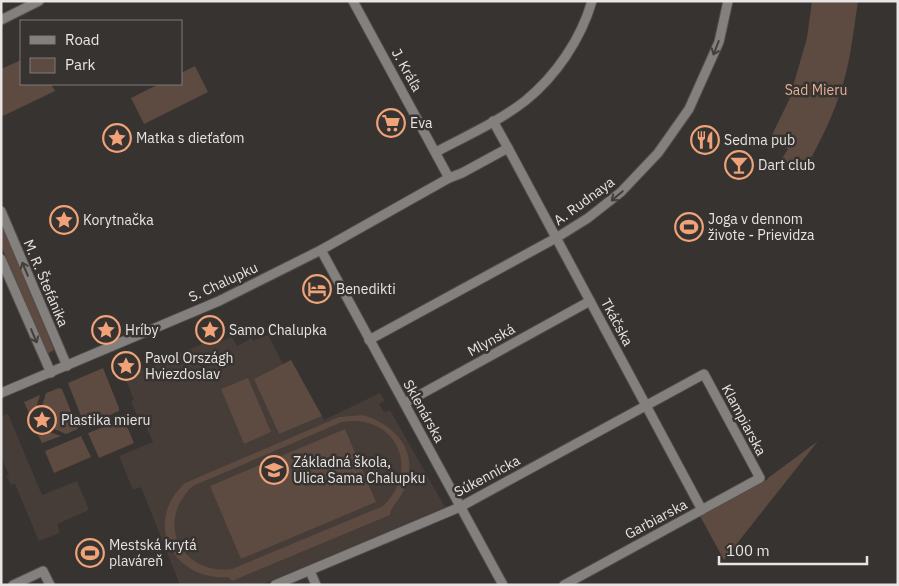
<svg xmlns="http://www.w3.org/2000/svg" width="899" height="586" viewBox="0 0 899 586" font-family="'IBM Plex Sans',sans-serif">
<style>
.built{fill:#463c38}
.green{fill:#5d4a40;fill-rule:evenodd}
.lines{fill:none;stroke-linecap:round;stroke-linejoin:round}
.minor-casing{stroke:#53504e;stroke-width:11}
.minor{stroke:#84807e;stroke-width:9}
.oneway{stroke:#433f3d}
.labels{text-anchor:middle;stroke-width:5;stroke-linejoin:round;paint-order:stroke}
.street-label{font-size:14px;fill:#e8e5e4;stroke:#373331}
.park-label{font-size:14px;fill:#e4b195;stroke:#373331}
.poi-label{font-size:14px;fill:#e8e5e4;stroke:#373331;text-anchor:start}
</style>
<rect width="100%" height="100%" fill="#373331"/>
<!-- built -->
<g class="built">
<path d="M268 335 283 364 291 360 324 420 380 393 385 401 379 404 384 412 390 410 445 507 261 585H180L141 487 133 490 119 456 153 442 141 416 138 417 131 401 134 400 126 380 135 376 134 373 209 341 211 345 232 337 237 346 252 338 253 341Z"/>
<path d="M8 414 42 495 77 481 89 510 57 524 60 533 39 541 15 484 11 485 6 476 9 475 1 456V416Z"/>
</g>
<!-- green -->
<g class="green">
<path d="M812 1H858C853 34 850 68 838 99 829 125 816 149 803 173L781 160 788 149 770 139 789 100 807 38Z"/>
<path d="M21 60V84H51L55 91 3 116 1 113V69Z"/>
<path d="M195 66 208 92 144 124 131 98 159 84H181V73Z"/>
<path d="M1 222 54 350 47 354 1 245Z"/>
<path d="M291 360 322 416 279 434 254 379Z"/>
<path d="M103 368 119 408V411L85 426 68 383Z"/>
<path d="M248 378 271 432 244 444 221 389Z"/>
<path d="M59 388 62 389 78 429 66 434 50 427 54 415 41 410 46 393Z"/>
<path d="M40 395 32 420 24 402Z"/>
<path d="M363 415C399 426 421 455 403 492 399 501 391 506 390 515L232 581 228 577C173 581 142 522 185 483L339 417ZM353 421C401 421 418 474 383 506L232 569C181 575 154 522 193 486L342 422Z"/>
<path d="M124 419 134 443 99 458 88 433Z"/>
<path d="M40 429 61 436 42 443 38 435Z"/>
<path d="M345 429 376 502 241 559 210 486Z"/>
<path d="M81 436 91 457 54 473 45 451Z"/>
<path d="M818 441 724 560 700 516 768 479V478Z"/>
</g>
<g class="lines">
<defs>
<g id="minor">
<path d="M353 1 449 178"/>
<path d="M1 20 39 1"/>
<path d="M508 148 702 510"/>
<path d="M436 152C466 136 498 122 525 101 556 76 581 39 592 1"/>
<path d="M1 211 67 366"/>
<path d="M321 250 503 585"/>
<path d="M1 259 51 373"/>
<path d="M369 340 556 238 588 218 621 192 658 153 689 109 719 42 728 1"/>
<path d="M1 393 219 301 321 250 449 178 462 173 508 148 493 121"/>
<path d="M405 403 590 301"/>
<path d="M310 571 316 585"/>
<path d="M13 585 43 571 50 585"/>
<path d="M275 585 460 507 704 374 760 478 564 585"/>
</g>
</defs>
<!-- minor casing -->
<use href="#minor" class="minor-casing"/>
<!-- minor -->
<use href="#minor" class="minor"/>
</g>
<!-- one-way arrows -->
<defs><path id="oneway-shaft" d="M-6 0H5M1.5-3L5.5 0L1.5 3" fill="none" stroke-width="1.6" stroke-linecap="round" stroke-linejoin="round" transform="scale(1.25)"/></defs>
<g class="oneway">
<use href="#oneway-shaft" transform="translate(716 48) rotate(111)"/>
<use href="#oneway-shaft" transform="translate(617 196) rotate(140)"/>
<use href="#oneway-shaft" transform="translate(25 269) rotate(-113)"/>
<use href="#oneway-shaft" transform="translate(34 336) rotate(67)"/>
</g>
<!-- icons -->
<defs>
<symbol id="supermarket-ring" viewBox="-11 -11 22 22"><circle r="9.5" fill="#373331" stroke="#f0a378" stroke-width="1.5"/><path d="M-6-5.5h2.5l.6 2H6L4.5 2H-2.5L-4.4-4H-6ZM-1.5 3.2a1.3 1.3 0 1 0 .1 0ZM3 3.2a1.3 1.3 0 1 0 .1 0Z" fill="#f0a378"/></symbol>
<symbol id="sight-ring" viewBox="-11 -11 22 22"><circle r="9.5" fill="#373331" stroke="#f0a378" stroke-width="1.5"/><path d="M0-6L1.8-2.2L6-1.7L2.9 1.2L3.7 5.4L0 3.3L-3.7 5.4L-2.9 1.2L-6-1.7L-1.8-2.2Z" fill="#f0a378"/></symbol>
<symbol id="restaurant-ring" viewBox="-11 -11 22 22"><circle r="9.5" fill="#373331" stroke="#f0a378" stroke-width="1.5"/><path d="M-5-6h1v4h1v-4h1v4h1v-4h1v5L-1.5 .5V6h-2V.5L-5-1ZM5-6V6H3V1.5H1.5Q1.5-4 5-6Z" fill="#f0a378"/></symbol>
<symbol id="bar-ring" viewBox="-11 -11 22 22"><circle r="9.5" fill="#373331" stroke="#f0a378" stroke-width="1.5"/><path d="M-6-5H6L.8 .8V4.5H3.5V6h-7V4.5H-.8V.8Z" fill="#f0a378"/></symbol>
<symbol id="stadium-ring" viewBox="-11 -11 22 22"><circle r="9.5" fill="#373331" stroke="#f0a378" stroke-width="1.5"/><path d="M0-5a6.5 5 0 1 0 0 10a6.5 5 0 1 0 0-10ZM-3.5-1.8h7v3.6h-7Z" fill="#f0a378"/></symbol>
<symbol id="hotel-ring" viewBox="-11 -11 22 22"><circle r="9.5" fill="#373331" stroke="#f0a378" stroke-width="1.5"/><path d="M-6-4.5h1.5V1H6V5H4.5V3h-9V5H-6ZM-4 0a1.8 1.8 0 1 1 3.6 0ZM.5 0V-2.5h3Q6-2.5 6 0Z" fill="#f0a378"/></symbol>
<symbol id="school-ring" viewBox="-11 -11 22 22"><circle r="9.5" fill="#373331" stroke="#f0a378" stroke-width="1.5"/><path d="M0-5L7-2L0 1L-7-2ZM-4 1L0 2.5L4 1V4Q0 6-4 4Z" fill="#f0a378"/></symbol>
</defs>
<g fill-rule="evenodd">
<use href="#supermarket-ring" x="375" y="107" width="32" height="32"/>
<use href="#sight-ring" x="101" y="122" width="32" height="32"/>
<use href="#restaurant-ring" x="689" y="124" width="32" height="32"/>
<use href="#bar-ring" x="723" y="149" width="32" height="32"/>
<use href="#sight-ring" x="48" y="204" width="32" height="32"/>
<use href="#stadium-ring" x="673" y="211" width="32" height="32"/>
<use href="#hotel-ring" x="301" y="273" width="32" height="32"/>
<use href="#sight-ring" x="90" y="314" width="32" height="32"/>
<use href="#sight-ring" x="194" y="314" width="32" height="32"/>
<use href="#sight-ring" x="110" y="350" width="32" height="32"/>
<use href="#sight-ring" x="26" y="404" width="32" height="32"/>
<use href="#school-ring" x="258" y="454" width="32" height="32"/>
<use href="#stadium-ring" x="74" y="537" width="32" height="32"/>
</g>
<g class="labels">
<!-- street labels -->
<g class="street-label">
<text transform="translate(407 70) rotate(61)" y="5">J. Kráľa</text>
<text transform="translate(584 201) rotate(-36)" y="5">A. Rudnaya</text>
<text transform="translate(223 282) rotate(-25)" y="5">S. Chalupku</text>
<text transform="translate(46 283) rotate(67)" y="5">M. R. Štefánika</text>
<text transform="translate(617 322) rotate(62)" y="5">Tkáčska</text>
<text transform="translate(491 340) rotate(-29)" y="5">Mlynská</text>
<text transform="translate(424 411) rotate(61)" y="5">Sklenárska</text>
<text transform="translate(744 420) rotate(62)" y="5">Klampiarska</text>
<text transform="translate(487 476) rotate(-28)" y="5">Súkennícka</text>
<text transform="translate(656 519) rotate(-28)" y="5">Garbiarska</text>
</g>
<!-- park labels -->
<g class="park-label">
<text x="816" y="95">Sad Mieru</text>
</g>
<!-- poi labels -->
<g class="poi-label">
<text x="410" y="128">Eva</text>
<text x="136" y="143">Matka s dieťaťom</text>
<text x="724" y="145">Sedma pub</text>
<text x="758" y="170">Dart club</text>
<text x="708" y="224">Joga v dennom<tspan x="708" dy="16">živote - Prievidza</tspan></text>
<text x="83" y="225">Korytnačka</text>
<text x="336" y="294">Benedikti</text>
<text x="125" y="335">Hríby</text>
<text x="229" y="335">Samo Chalupka</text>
<text x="145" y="363">Pavol Országh<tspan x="145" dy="16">Hviezdoslav</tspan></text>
<text x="61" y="425">Plastika mieru</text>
<text x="293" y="467">Základná škola,<tspan x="293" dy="16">Ulica Sama Chalupku</tspan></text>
<text x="109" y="550">Mestská krytá<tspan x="109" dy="16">plaváreň</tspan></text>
</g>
</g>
<!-- border -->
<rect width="899" height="586" fill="none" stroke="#e8e5e4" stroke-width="5"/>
<!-- legend -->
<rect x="20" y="20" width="162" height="65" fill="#373331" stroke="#7e7a79"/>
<rect x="30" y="36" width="25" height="8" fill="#84807e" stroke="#7e7a79"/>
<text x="65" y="45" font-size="15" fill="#e8e5e4">Road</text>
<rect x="30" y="58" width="25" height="15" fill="#5d4a40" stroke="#7e7a79"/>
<text x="65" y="70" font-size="15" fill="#e8e5e4">Park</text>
<!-- scale -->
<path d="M719 556v8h148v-8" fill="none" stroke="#e8e5e4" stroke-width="2.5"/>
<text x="726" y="556" font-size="15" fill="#e8e5e4" stroke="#373331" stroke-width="4" paint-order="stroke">100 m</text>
</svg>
